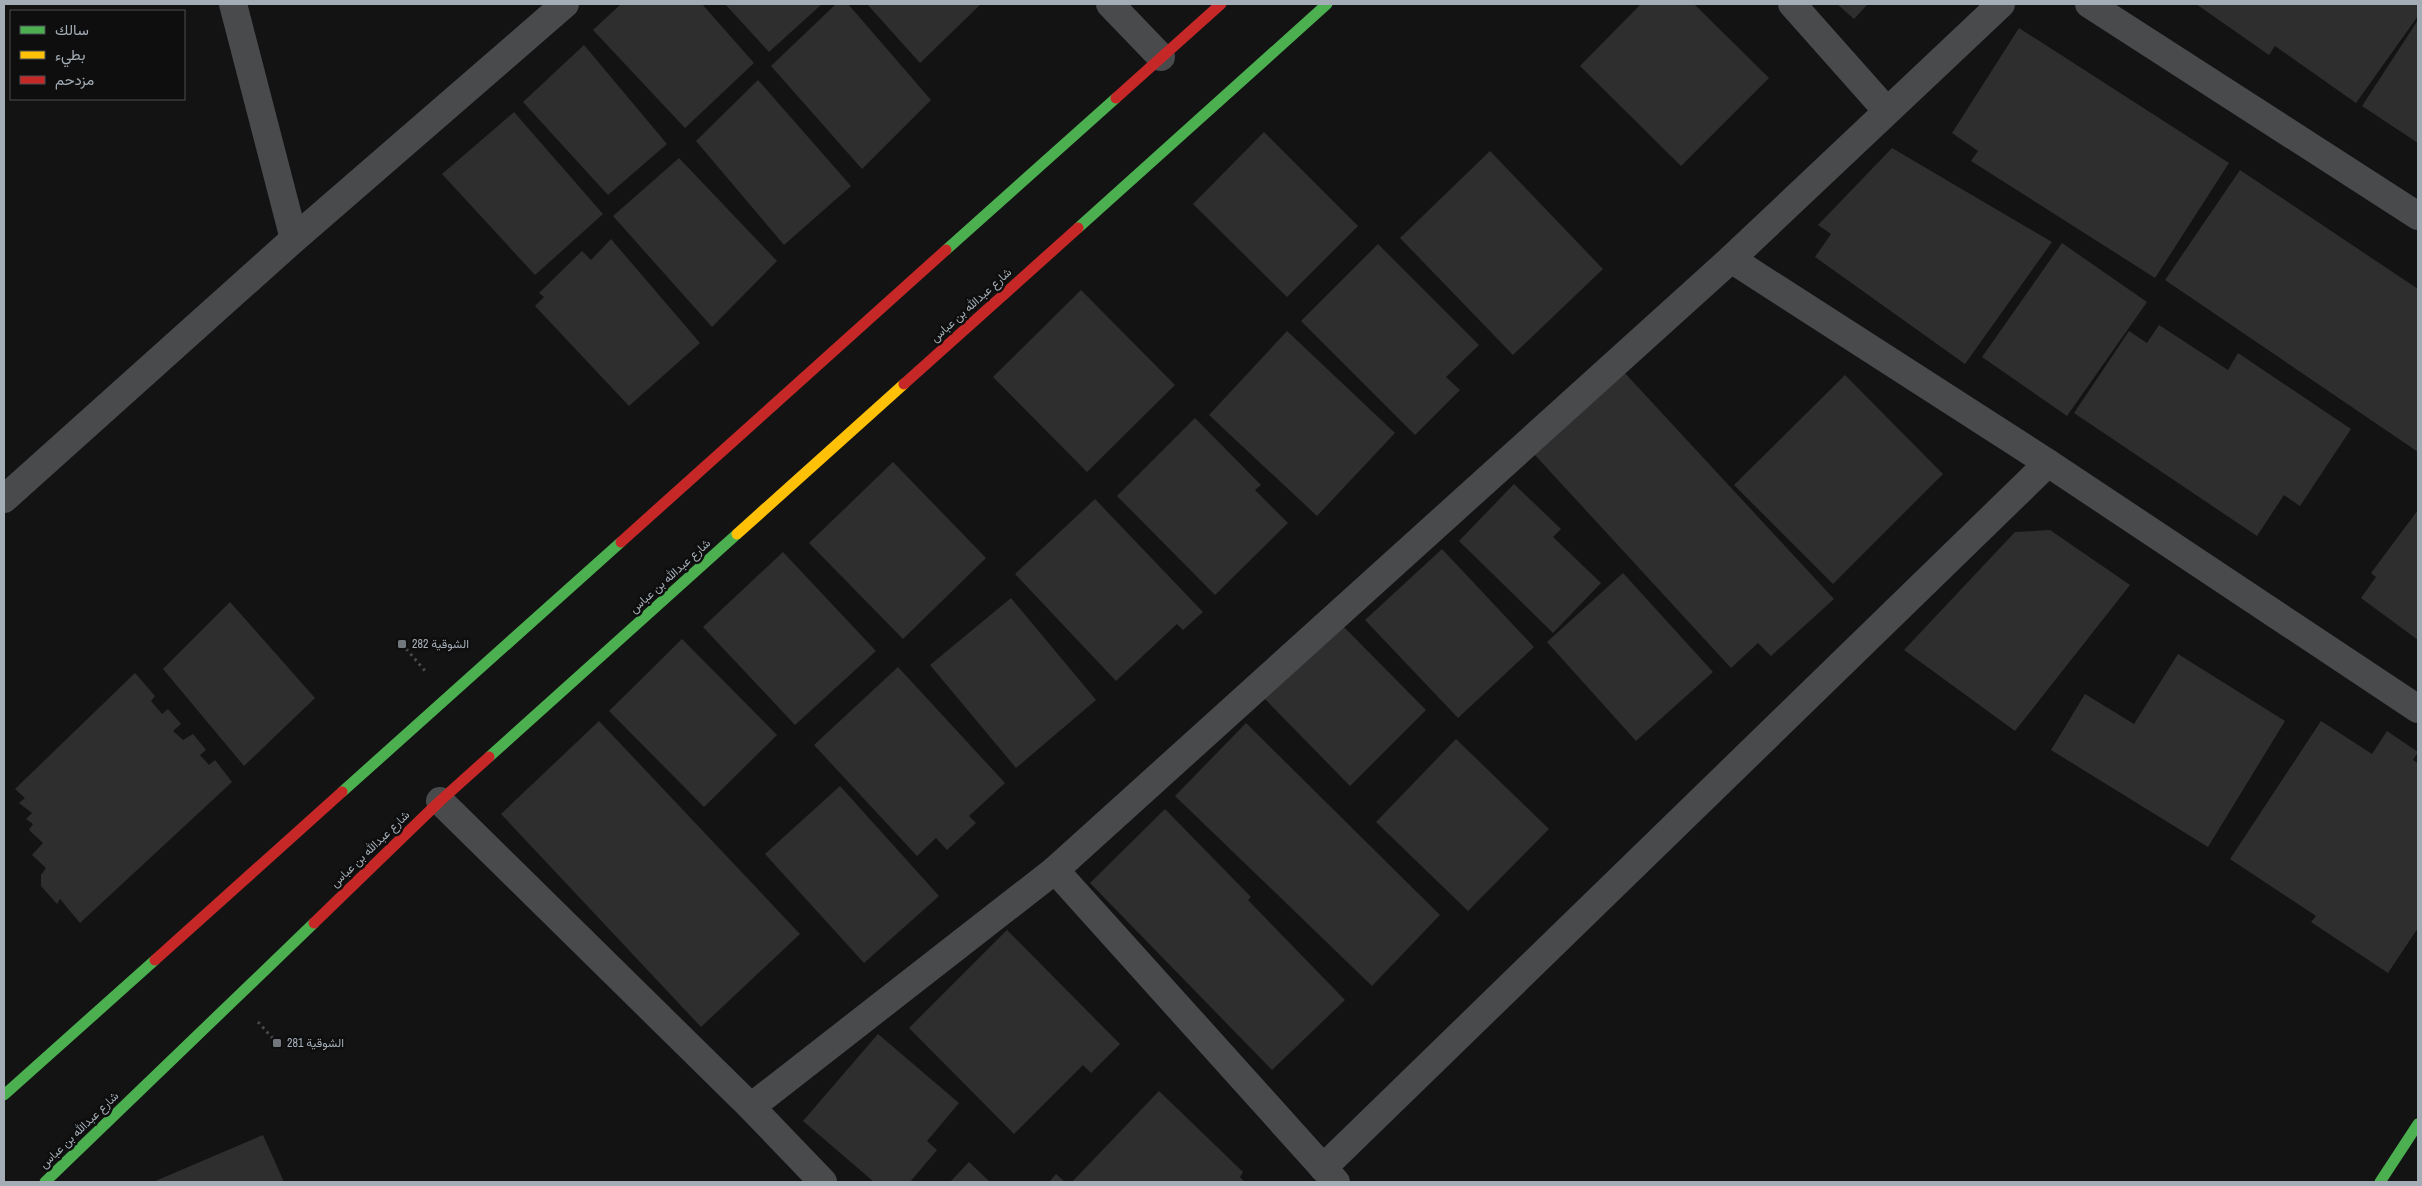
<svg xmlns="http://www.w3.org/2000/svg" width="2422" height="1186" viewBox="0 0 2422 1186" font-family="'Archivo Narrow',Vazirmatn,sans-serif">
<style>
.building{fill:#2e2e2f}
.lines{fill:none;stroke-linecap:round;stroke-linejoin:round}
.path{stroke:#494b4e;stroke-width:3;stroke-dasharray:2.5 4;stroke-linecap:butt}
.street{stroke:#484a4c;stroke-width:28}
.fast{stroke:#4caf50;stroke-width:11}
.slow{stroke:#ffc107;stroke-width:11}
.jam{stroke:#c62828;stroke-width:11}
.poi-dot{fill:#71777d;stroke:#0e0e0f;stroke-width:2}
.labels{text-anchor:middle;stroke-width:5;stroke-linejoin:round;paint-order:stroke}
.street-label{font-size:12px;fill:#a4adb5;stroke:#0e0e0f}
.poi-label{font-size:12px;fill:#a4adb5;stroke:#0e0e0f;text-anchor:start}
</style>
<rect width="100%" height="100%" fill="#131314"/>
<!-- building -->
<g class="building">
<path d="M621 4H702L754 63 685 128 593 30Z"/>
<path d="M725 4H822L769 52Z"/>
<path d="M836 4H848L931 100 862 169 771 66Z"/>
<path d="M867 4H981L920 63Z"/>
<path d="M1641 4H1694L1769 78 1681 166 1580 66Z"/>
<path d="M1837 4H1868L1854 19Z"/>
<path d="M2196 4H2418V16L2356 103 2275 46 2269 55Z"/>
<path d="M2418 20V143L2362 106Z"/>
<path d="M2019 28 2229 163 2155 278 1971 161 1978 151 1952 133Z"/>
<path d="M584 45 667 144 608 195 523 102Z"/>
<path d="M758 80 851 186 784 245 696 141Z"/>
<path d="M514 112 603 214 535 275 442 174Z"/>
<path d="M1264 132 1358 226 1287 297 1193 204Z"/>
<path d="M1892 148 2052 242 1965 364 1815 257 1831 234 1818 225Z"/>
<path d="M1490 151 1603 269 1513 355 1400 238Z"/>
<path d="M679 158 777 261 712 327 613 216Z"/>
<path d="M2240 170 2418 289V452L2165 280Z"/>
<path d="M611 239 700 343 629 406 535 306 544 297 539 293 582 251 591 260Z"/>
<path d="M2062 243 2147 302 2067 416 1982 357Z"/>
<path d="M1378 244 1479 345 1446 377 1460 390 1415 435 1301 321Z"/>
<path d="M1081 290 1175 385 1087 472 993 377Z"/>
<path d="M2159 325 2228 370 2238 353 2351 429 2300 506 2284 495 2257 536 2074 413 2129 331 2147 343Z"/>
<path d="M1287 331 1395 433 1317 516 1209 415Z"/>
<path d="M1623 371 1834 599 1771 656 1758 643 1731 668 1534 454Z"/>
<path d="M1845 375 1943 474 1833 584 1734 485Z"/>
<path d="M1195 418 1261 485 1255 490 1288 523 1215 595 1117 496Z"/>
<path d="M893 462 986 558 903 639 809 543Z"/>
<path d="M1514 484 1561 529 1553 537 1601 583 1553 633 1459 541Z"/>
<path d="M1095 499 1203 612 1183 630 1177 624 1116 681 1015 574Z"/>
<path d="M2418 510V640L2361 598 2376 577 2371 573Z"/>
<path d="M2050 530 2130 585 2015 731 1904 650 2015 532Z"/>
<path d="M1442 549 1534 647 1458 718 1365 620Z"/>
<path d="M783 552 876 651 795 725 703 627Z"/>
<path d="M1623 573 1713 672 1636 741 1547 642Z"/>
<path d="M1011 598 1096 700 1016 768 930 665Z"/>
<path d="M230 602 315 698 244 766 163 669Z"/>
<path d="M1338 621 1426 710 1350 786 1262 696Z"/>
<path d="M682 639 777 735 704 807 609 711Z"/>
<path d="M2178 654 2285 721 2208 847 2051 750 2085 694 2134 724Z"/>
<path d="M898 667 1005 783 969 816 976 823 947 850 936 838 917 856 814 745Z"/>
<path d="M135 673 155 696 151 701 162 714 168 709 181 724 173 731 183 740 193 734 206 750 200 755 209 765 215 760 232 782 80 923 60 899 57 904 41 886V875L46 868 32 855 43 843 29 830 33 824 26 819 32 813 19 803 25 798 15 789Z"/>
<path d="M599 721 800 934 701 1027 501 814Z"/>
<path d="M2321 721 2372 754 2387 731 2418 752 2413 760 2418 763V928L2388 973 2311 922 2316 916 2230 859Z"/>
<path d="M1246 723 1440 915 1372 986 1175 796Z"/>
<path d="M1456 739 1549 829 1468 911 1376 822Z"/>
<path d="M840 786 939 896 864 963 765 854Z"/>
<path d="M1165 809 1251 897 1248 900 1345 1000 1272 1070 1090 883Z"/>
<path d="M1007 930 1120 1044 1091 1073 1083 1065 1014 1134 909 1028Z"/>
<path d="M878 1034 959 1103 927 1141 937 1150 910 1182H874L803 1121Z"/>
<path d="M1159 1091 1243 1172 1240 1177 1245 1182H1072Z"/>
<path d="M263 1135 284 1182H153Z"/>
<path d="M969 1162 990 1182H950Z"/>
<path d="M1056 1174 1065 1182H1049Z"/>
</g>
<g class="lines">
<!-- path -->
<g class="path">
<path d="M402 644 426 672"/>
<path d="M258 1022 277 1043"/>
</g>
<!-- street -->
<g class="street">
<path d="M233 4 294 239"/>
<path d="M1110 4 1161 57"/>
<path d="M1792 4 1887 111"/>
<path d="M2089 4 2418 216"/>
<path d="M1731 259 2048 463 2418 709"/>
<path d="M4 499 294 239 565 4"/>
<path d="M440 801 751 1107 823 1182"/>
<path d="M1055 870 1336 1182"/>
<path d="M751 1107 1055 870 1731 259 2001 4"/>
<path d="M1323 1168 2048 463"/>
</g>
<!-- fast -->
<g class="fast">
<path d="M1078 228 1327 4"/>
<path d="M946 250 1116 98"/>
<path d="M489 757 737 534"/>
<path d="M342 792 621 542"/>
<path d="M4 1095 155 960"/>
<path d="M45 1182 314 923"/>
<path d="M2380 1182 2418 1124"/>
</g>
<!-- slow -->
<path class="slow" d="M737 534 904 384"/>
<!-- jam -->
<g class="jam">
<path d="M1116 98 1221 4"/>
<path d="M904 384 1078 228"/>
<path d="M621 542 946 250"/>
<path d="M314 923 440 801 489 757"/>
<path d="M155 960 342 792"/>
</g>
</g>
<!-- markers -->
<g class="poi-dot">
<rect x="397" y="639" width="10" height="10" rx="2.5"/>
<rect x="272" y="1038" width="10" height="10" rx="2.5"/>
</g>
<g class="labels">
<!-- street labels -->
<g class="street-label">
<text transform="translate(971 305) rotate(-42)" y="4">شارع عبدالله بن عباس</text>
<text transform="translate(670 576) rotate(-42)" y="4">شارع عبدالله بن عباس</text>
<text transform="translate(370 849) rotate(-44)" y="4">شارع عبدالله بن عباس</text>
<text transform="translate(79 1130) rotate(-44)" y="4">شارع عبدالله بن عباس</text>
</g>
<!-- poi labels -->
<g class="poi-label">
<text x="412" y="648">الشوقية 282</text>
<text x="287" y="1047">الشوقية 281</text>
</g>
</g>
<!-- border -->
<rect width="2422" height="1186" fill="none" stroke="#a4adb5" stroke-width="10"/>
<!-- legend -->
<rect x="10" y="10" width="175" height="90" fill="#0e0e0f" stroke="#4a4e51"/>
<rect x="20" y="26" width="25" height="8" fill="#4caf50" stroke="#4a4e51"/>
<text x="55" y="35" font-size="15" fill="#a4adb5">سالك</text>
<rect x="20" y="51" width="25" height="8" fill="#ffc107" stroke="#4a4e51"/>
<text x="55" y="60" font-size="15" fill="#a4adb5">بطيء</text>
<rect x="20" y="76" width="25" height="8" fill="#c62828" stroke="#4a4e51"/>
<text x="55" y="85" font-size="15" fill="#a4adb5">مزدحم</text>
</svg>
